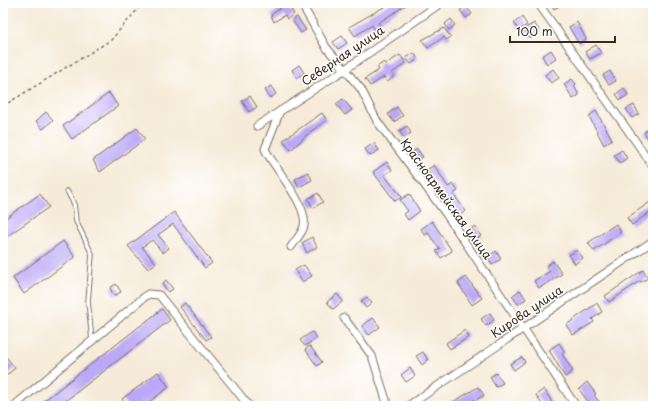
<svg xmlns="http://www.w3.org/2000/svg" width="656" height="409" viewBox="0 0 656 409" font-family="'Playpen Sans',sans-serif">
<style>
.building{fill:#bba8f6}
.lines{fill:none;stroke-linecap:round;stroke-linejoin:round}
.service-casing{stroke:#7c6e5f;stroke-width:5.5}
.minor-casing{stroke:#7c6e5f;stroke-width:9}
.path{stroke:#7c6e5f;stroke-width:1.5;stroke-dasharray:3 3;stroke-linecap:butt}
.service{stroke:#fff;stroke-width:3.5}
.minor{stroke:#fff;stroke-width:7}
.labels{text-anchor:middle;stroke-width:3;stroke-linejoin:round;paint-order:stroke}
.street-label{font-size:12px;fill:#3b2a1e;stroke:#fff}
</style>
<rect width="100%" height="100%" fill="#fff"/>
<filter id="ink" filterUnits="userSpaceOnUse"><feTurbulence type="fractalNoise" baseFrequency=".025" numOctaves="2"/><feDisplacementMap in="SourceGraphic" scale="8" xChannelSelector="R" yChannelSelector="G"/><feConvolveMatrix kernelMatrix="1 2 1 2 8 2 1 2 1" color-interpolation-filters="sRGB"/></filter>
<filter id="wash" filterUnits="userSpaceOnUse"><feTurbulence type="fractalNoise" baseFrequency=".012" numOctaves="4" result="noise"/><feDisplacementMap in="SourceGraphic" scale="16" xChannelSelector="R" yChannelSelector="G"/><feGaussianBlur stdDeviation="0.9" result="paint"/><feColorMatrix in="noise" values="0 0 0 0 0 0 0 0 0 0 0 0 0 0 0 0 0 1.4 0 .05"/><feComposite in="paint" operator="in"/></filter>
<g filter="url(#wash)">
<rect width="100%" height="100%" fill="#f6ebd8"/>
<g id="blocks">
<!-- building -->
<g class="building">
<path d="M287 3 294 14 287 19 285 15 274 22 271 15Z"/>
<path d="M391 3H409L378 23 380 26 375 30 372 25 355 36 349 27Z"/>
<path d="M550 3H564L554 9Z"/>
<path d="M466 6 472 14 466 18 460 10Z"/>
<path d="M297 17 306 30 301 33 292 20Z"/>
<path d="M522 17 527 25 519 30 514 23Z"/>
<path d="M451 19 455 25 449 30 445 24Z"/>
<path d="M577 22 586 39 579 44 569 27Z"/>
<path d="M534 23 540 31 530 38 524 29Z"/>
<path d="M444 28 451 37 446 40 444 37 428 48 422 40Z"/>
<path d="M342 36 347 43 338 49 333 42Z"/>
<path d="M596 45 601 53 590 59 585 52Z"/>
<path d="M551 50 556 58 547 64 542 56Z"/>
<path d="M414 53 418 59 411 64 406 58Z"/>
<path d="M400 55 406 63 392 73 394 76 387 82 384 77 370 86 365 79 379 70 377 67 384 62 386 64Z"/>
<path d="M299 65 304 73 297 78 292 70Z"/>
<path d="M553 69 559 78 551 83 545 75Z"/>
<path d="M610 71 616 81 609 85 603 75Z"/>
<path d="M572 79 576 84 574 86 579 95 573 99 564 84Z"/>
<path d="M271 86 276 94 270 98 265 90Z"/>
<path d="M624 88 628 95 620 100 616 94Z"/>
<path d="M109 93 118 106 72 139 63 126Z"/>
<path d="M250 96 257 107 249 112 242 101Z"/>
<path d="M343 99 352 110 345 115 336 104Z"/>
<path d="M634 105 639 114 632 118 626 109Z"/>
<path d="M397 107 403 116 394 122 388 114Z"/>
<path d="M596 111 612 139 604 145 589 116Z"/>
<path d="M46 112 53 120 43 129 36 121Z"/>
<path d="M322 113 327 120 310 132 291 150 283 140Z"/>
<path d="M407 126 411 133 404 138 399 131Z"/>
<path d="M653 126V138L649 140 644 132Z"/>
<path d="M137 128 145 139 100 172 93 160Z"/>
<path d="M374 143 379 150 370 156 365 149Z"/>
<path d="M417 149 423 157 417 160 412 152Z"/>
<path d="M622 150 627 158 620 163 614 155Z"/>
<path d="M387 162 392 170 384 175 402 197 395 201 373 172Z"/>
<path d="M434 165 448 187 453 184 458 191 453 194 466 211 458 216 427 170Z"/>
<path d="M308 172 312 180 299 187 295 179Z"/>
<path d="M318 193 323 202 313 208 308 199Z"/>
<path d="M40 194 49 207 3 239V220Z"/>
<path d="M409 194 420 211 408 220 404 214 408 211 400 200Z"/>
<path d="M653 200V210L632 225 627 218Z"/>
<path d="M174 212 212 263 205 268 173 224 158 235 169 248 163 253 152 240 142 247 156 263 148 269 128 246Z"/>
<path d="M432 221 452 251 441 258 436 251 440 249 428 233 425 235 421 229Z"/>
<path d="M616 224 621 232 594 251 588 243Z"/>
<path d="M475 226 481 236 475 240 469 230Z"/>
<path d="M312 237 317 247 307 253 302 243Z"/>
<path d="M63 241 75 257 24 294 13 278Z"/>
<path d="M577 250 583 258 575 264 569 255Z"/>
<path d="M496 251 501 259 492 265 487 257Z"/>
<path d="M553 261 562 274 539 288 534 281 550 271 546 266Z"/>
<path d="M304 265 312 276 302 282 295 270Z"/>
<path d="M643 270 648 278 641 282 640 281 609 302 605 296Z"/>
<path d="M466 277 482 298 472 305 458 283Z"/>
<path d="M166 280 173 289 168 292 162 284Z"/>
<path d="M116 284 121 292 114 296 110 288Z"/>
<path d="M520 290 526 299 518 304 512 296Z"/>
<path d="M337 294 343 301 333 309 327 302Z"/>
<path d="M367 297 372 303 366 308 361 301Z"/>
<path d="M185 303 211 337 206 340 180 307Z"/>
<path d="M597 303 602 312 592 319 594 322 573 335 566 325Z"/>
<path d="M162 309 170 320 59 406H37Z"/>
<path d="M490 313 494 320 486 326 481 319Z"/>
<path d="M373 318 380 327 369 335 362 326Z"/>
<path d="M465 330 469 337 450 349 446 343Z"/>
<path d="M312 332 317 338 305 346 300 340Z"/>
<path d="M559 343 565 352 562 354 573 371 565 377 549 350Z"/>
<path d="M310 346 322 362 317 366 305 349Z"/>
<path d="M423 352 428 360 422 365 416 356Z"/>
<path d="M3 353 15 368 3 378Z"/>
<path d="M522 357 525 362 514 370 510 364Z"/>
<path d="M410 368 415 376 406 382 401 375Z"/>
<path d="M158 372 169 387 144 406H127L122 399Z"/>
<path d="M496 373 503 383 496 387 490 377Z"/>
<path d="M587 382 596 394 594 395 602 406H591L579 389Z"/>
<path d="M478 387 484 395 475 401 474 399 463 406H446Z"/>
<path d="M544 389 549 397 554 406H543L536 395Z"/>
</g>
</g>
</g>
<g filter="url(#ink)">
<use href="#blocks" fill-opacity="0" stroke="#7c6e5f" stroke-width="1"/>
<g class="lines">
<defs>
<path id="service" d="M67 191 74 204 76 221 92 254 88 301 92 340"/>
<g id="minor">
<path d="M301 3 326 47 361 89 377 121 446 214 576 406"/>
<path d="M538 3 653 166"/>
<path d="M280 111 265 149C274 168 309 206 304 226 303 232 295 241 291 247"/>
<path d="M257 126 344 70 441 3"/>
<path d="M344 318 372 356 388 406"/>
<path d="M14 406 148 294 159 295 249 406"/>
<path d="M408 406 653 241"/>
</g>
</defs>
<!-- service casing -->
<use href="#service" class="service-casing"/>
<!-- minor casing -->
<use href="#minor" class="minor-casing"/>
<!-- path -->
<path class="path" d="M3 106 111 40 143 3"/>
<!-- service -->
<use href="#service" class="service"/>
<!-- minor -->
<use href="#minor" class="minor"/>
</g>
</g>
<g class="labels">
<!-- street labels -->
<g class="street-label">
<text transform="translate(343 56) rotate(-34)" y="4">Северная улица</text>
<text transform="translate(446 199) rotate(54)" y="4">Красноармейская улица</text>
<text transform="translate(527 312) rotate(-34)" y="4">Кирова улица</text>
</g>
</g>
<!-- margin -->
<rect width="656" height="409" fill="none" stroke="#fff" stroke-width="16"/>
<!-- scale -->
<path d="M510 36v6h105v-6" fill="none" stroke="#3b2a1e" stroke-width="2"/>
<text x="516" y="36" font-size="12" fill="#3b2a1e" stroke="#ffffff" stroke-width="3" paint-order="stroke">100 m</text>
</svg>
